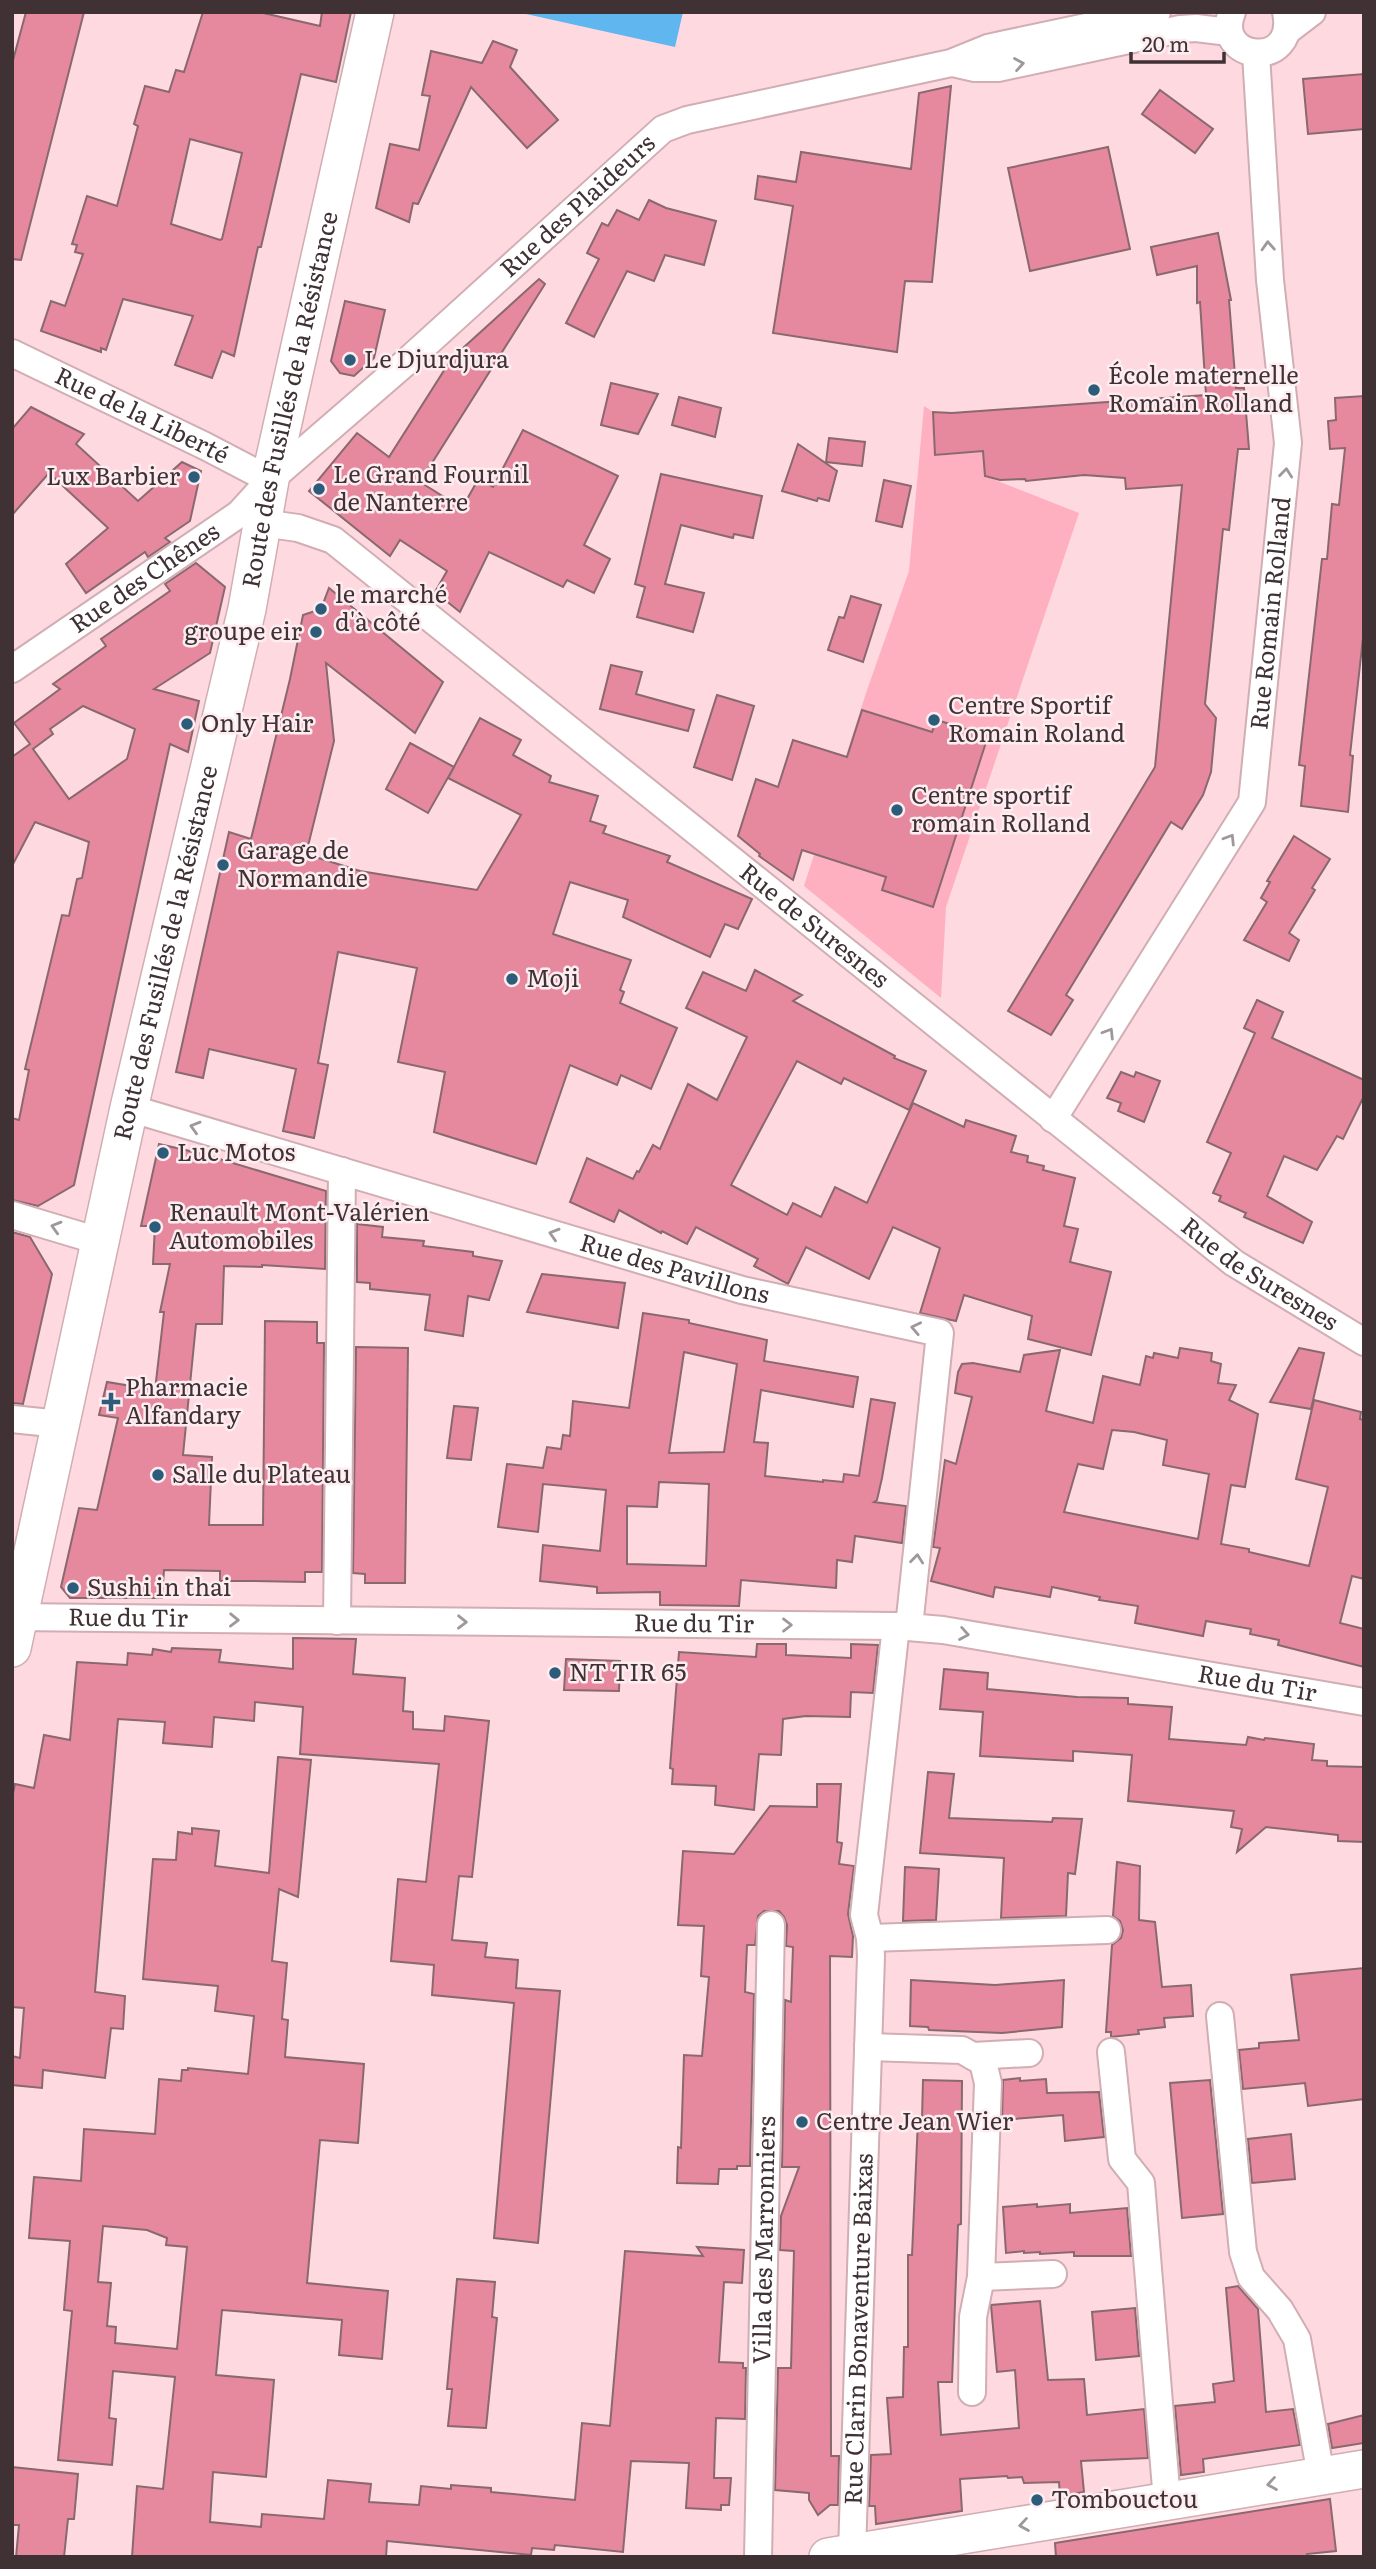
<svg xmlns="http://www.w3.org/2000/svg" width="1376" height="2569" viewBox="0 0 1376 2569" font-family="Literata,serif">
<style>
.green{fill:#feafc0}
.water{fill:#60b6ee}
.building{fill:#e6899f;stroke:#89686e;stroke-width:2;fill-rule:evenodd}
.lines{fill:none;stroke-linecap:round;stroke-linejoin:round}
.street-casing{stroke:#d1adb4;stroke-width:30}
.secondary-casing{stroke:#d1adb4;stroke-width:40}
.street{stroke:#fff;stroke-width:26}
.secondary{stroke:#fff;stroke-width:37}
.oneway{stroke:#9f989a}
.poi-dot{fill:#2c5c7a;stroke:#fdedf0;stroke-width:2.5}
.labels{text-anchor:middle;stroke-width:5;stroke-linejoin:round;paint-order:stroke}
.street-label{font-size:24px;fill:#3f3134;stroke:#fdedf0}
.poi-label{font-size:24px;fill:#3f3134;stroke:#fdedf0;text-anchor:start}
</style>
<rect width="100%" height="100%" fill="#ffd9e0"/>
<!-- green -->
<path class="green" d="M924 406 933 412 935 456 983 451 985 476 1079 513 946 907 941 998 804 886 866 693 909 571Z"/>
<!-- water -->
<path class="water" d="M517 12H683L675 47Z"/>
<!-- building -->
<g class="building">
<path d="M26 12H84L21 260 12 259V64Z"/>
<path d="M203 12H259L320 26 322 12H351L336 82 301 74 261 247H258L234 356 222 351 212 378 175 365 193 316 123 299 106 350 101 348V352L41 331 51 301 65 306 83 254 75 252 77 245 72 244 87 196 117 206 138 126 134 124 145 86 169 92 176 70 184 72ZM190 139 242 153 222 239 220 240 171 224Z"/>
<path d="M493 41 517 50 510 67 558 120 527 148 471 87 418 204 413 203 409 222 376 208 390 144 419 150 430 96 422 95 431 51 482 63Z"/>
<path d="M1364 74V129L1308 134 1303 79Z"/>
<path d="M951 86 932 282 905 281 897 352 773 333 793 206 755 199 758 176 796 182 801 152 911 169 919 93Z"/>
<path d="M1160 90 1213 129 1195 153 1142 114Z"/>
<path d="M1108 147 1130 249 1030 271 1008 168Z"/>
<path d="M649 200 666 208 716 221 704 265 665 255 654 281 627 271 594 337 566 323 599 259 587 253 602 223 608 226 617 210 639 220Z"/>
<path d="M1218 233 1231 300H1229L1236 388H1244L1249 449H1238L1229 530 1223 529 1205 704 1216 718 1211 772 1203 795 1182 829 1171 822 1066 995 1073 1000 1051 1035 1008 1011 1155 767 1182 485 1126 489 1125 478 1084 475 1026 481 1025 479 1000 480 985 476 983 451 935 455 933 412 952 413 1206 395 1200 302 1197 303V266L1157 275 1151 247Z"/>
<path d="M539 279 545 284 420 482 462 508 479 478 493 487 523 430 618 476 584 545 610 559 594 593 567 580 563 587 489 552 460 612 435 592 447 571 400 540 390 556 309 491 357 433 389 457 452 358Z"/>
<path d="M345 301 385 310 374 358 354 376 340 373 331 361Z"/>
<path d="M611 383 658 394 638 434 601 425Z"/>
<path d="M1364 396V629L1350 755 1353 756 1348 812 1301 806 1305 766 1299 765 1322 559H1327L1332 504 1339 505 1345 448 1330 449 1328 421 1336 420 1335 398Z"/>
<path d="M679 397 721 408 715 437 672 425Z"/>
<path d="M31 407 84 434 76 444 138 501 182 462 201 471 190 521 165 538 170 542 148 557 145 552 86 593 66 564 108 528 49 473 12 515V429Z"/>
<path d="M829 438 865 442 862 466 826 462Z"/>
<path d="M798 444 837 471 829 501 818 498 817 501 782 491Z"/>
<path d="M661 474 762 496 753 538 734 534 733 538 681 525 665 584 704 593 693 632 637 617 645 587 635 584Z"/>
<path d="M884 480 911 486 902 527 876 521Z"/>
<path d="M196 563 225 587 210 653 154 689 199 701 188 752 170 744 74 1185 38 1206 12 1200V1118L19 1120 29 1070 25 1069 62 915 69 916 77 879 82 878 89 842 35 822 12 866V757L30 744 14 723 60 689 53 684 106 646 101 639 170 591 165 584ZM83 706 135 729 127 759 69 799 33 749 53 734 50 729Z"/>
<path d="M329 588 443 682 415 733 326 663 334 741 306 854 360 871 477 890 521 815 448 778 480 718 521 740 513 755 551 776 549 782 598 796 590 821 606 826 603 833 670 856 667 862 752 899 738 929 725 924 710 957 623 917 628 900 570 882 553 934 631 960 620 990 624 992 620 1003 677 1028 651 1089 621 1075 617 1085 570 1065 536 1164 434 1132 445 1072 398 1062 417 968 338 952 318 1063 328 1065 314 1138 283 1131 296 1069 209 1049 203 1078 176 1072 229 832 251 839 290 679 303 615 321 609Z"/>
<path d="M851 596 881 605 863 662 828 650 839 617 844 618Z"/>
<path d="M611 665 642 672 636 694 694 710 688 731 600 709Z"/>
<path d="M717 695 754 706 732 780 694 767Z"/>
<path d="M862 710 932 732 937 720 988 736 933 907 882 890 886 877 802 850 793 880 759 856 760 854 738 836 756 779 778 787 793 740 847 757Z"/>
<path d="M410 743 454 767 428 813 386 789Z"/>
<path d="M1294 836 1330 859 1312 888 1315 890 1289 933 1299 940 1289 961 1244 940 1267 902 1261 898 1270 882 1267 881Z"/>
<path d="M755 970 802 995 793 1001 895 1056 894 1058 926 1071 909 1110 844 1078 841 1084 797 1061 731 1185 787 1215 793 1203 821 1217 835 1187 867 1203 913 1103 964 1127 966 1120 1016 1136 1011 1152 1028 1156 1027 1162 1044 1166 1043 1170 1075 1178 1064 1226 1078 1229 1070 1262 1111 1272 1091 1355 1028 1339 1032 1316 964 1295 956 1321 920 1313 940 1248 893 1227 869 1279 806 1247 788 1284 754 1266 758 1259 696 1227 687 1244 662 1231 661 1233 619 1210 614 1222 570 1202 587 1158 633 1179 637 1171 639 1172 653 1145 660 1149 688 1084 717 1100 747 1037 686 1008 703 972 746 991Z"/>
<path d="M1257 1000 1283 1012 1272 1038 1364 1080V1096L1343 1139 1337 1136 1317 1170 1284 1156 1267 1196 1312 1222 1303 1243 1244 1217 1246 1213 1219 1201 1221 1196 1213 1193 1231 1153 1207 1142 1255 1033 1244 1028Z"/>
<path d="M1121 1072 1134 1077 1136 1072 1160 1081 1144 1122 1118 1111 1121 1103 1107 1098Z"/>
<path d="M159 1144 203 1154 326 1191 325 1269 262 1265V1267L224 1266 222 1324H196L183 1455 212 1457 209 1525H263L265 1321 317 1322V1343H324L322 1572H305V1582L250 1581H220V1571L164 1570 162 1598H70L61 1587 79 1508 97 1510 118 1418 99 1415 107 1382 155 1390 164 1312H160L170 1264H153L155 1226H141Z"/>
<path d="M357 1224 383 1227 382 1237 424 1241 423 1246 473 1252V1256L502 1261 489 1300 468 1296 463 1336 425 1330 430 1295 370 1289V1283L357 1282Z"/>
<path d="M12 1232 30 1237 52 1274 23 1404 12 1403Z"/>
<path d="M542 1274 625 1283 618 1328 527 1312Z"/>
<path d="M643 1313 689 1320V1323L767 1340 764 1361 858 1377 853 1407 761 1390 754 1442 768 1443 765 1476 823 1482V1480L843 1482 844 1474 859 1476 871 1399 895 1403 882 1478 877 1500 874 1502 906 1506 902 1543 855 1536 852 1562 837 1560 836 1588 741 1580 739 1606 660 1605V1592L597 1593V1587L540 1581 543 1545 600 1551 606 1490 543 1484 538 1532 498 1527 507 1464 543 1468 547 1447 561 1449 563 1435 570 1436 573 1401 629 1408ZM684 1352 737 1364 724 1452 669 1453ZM659 1482 709 1484 706 1566 627 1564V1506L657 1507Z"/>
<path d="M356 1347 408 1348 405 1583H365V1574L353 1573Z"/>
<path d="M1180 1348 1212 1353 1211 1361 1221 1364 1218 1383 1236 1385 1229 1400 1258 1414 1245 1487 1231 1485 1221 1544 1249 1549V1552L1309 1566 1328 1487 1296 1479 1314 1400 1361 1412 1360 1419 1364 1420V1579L1352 1576 1340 1623 1364 1629V1667L1278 1645 1279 1640 1250 1634 1251 1629 1206 1621 1203 1636 1135 1623 1138 1606 1099 1600 1100 1597 1052 1587 1050 1597 995 1587 993 1597 931 1581 940 1548 933 1547 945 1460 956 1464 972 1397 955 1393 958 1372 962 1364 973 1363 1020 1372 1024 1355 1060 1350 1046 1411 1093 1423 1103 1376 1140 1385 1146 1356 1153 1358 1154 1353 1178 1358ZM1112 1430 1134 1432 1167 1440 1163 1465 1209 1474 1198 1539 1064 1512 1078 1464 1103 1469Z"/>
<path d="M1299 1348 1324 1353 1311 1409 1270 1402Z"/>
<path d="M454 1406 478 1408 471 1460 447 1458Z"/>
<path d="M293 1638 356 1639 353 1674 405 1678 403 1711 413 1712V1729L444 1731 445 1716 489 1721 472 1877 459 1876 452 1940 487 1943 485 1957 518 1960 516 1988 560 1991 538 2243 494 2238 514 2003 432 1995 434 1965 391 1961 398 1879 426 1882 439 1764 300 1754 303 1707 255 1702 254 1721 214 1717 212 1747 163 1743 165 1722 118 1719 95 1992 125 1996 123 2029 111 2028 105 2078 43 2070 42 2088 12 2085V2056L20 2058 24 2008 12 2007V1798L15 1784 34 1788 44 1735 70 1740 77 1662 127 1665 128 1653 152 1655 153 1649 171 1652 172 1648 221 1650 219 1662 293 1669Z"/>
<path d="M757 1644H786V1655L851 1658V1644L878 1645 873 1693 851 1692 850 1717 806 1716 783 1719 781 1755 759 1754 754 1810 715 1805 716 1786 672 1784 673 1769 670 1768 679 1652 756 1657Z"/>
<path d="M566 1659 620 1661 619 1691 564 1690Z"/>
<path d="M944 1669 988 1673 987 1689 1077 1697 1128 1698V1704L1172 1707 1169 1739 1246 1745 1248 1737 1264 1740 1265 1738 1314 1744 1312 1760 1327 1761V1766L1364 1767V1842L1338 1841V1835L1266 1827 1237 1852 1242 1829 1231 1827 1234 1811 1128 1801 1132 1755 1073 1751V1761L980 1756 983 1712 940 1709Z"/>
<path d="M278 1757 311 1760 298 1897 279 1889 272 1961 287 1963 282 2019 288 2020 285 2057 364 2064 358 2143 320 2140 307 2283 388 2291 382 2359 339 2355 342 2320 222 2310 216 2375 274 2380 266 2477 213 2472 210 2522 261 2527 262 2514 324 2519 328 2480 371 2484 369 2502 419 2505 421 2486 451 2489V2485L491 2488V2492L575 2500 582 2423 610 2426 625 2251 703 2256 697 2247 744 2250 742 2283 724 2282 719 2362 743 2363V2368H746L745 2419 716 2418 714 2478H731L729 2505H721V2510L686 2508 689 2463 631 2461 623 2552 555 2545 554 2550 532 2548 531 2555 387 2541 386 2557H132L137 2486 163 2489 175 2377 113 2371 109 2418 116 2419 112 2465 58 2460 72 2311 64 2310 70 2241 29 2238 34 2177 81 2181 84 2129 155 2134 159 2079 181 2081 182 2070H188V2068L248 2074 254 2016 215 2011 218 1986 143 1979 153 1859 176 1860 178 1832 192 1834V1828L219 1831 215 1866 269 1873ZM103 2226 147 2230 167 2238 166 2245 187 2247 177 2349 115 2343 116 2327 107 2326 111 2283 98 2282Z"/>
<path d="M928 1772 954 1774 949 1818 1052 1822 1053 1818 1082 1819 1075 1874 1068 1873 1066 1916 1001 1918 1004 1858 920 1853Z"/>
<path d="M817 1784H841L837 1842 842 1843 839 1864 854 1866 848 1914 853 1936 852 1957 830 1956 831 2456H839L838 2505H830L818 2515 809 2500V2493L775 2490 778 2368H791L794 2251 780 2250 781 2216 799 2167H782L785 2000 791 2002 793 1947 786 1946 787 1925 784 1917 779 1911H764L758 1916 755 1945H747L745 1992 754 1994 750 2166H737V2169H719L718 2184 677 2183 678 2147 681 2148 684 2055 702 2056 709 1977 701 1976 704 1926 678 1925 683 1851 734 1854 770 1806 817 1807Z"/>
<path d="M1117 1862 1140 1866 1139 1920 1155 1922 1162 1987 1191 1985 1193 2016 1164 2018 1165 2027 1138 2030 1139 2034 1111 2037V2032H1106L1112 1945 1121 1938 1123 1930 1120 1921 1113 1916Z"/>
<path d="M905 1867 939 1869 936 1920 903 1921Z"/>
<path d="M1364 1968V2099L1308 2106 1305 2083 1243 2089 1239 2050 1259 2048V2043L1299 2040 1291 1975Z"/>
<path d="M911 1980 995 1985 1064 1980 1062 2027 1002 2033 929 2030 928 2027 910 2026Z"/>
<path d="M1020 2078V2081L1046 2079 1047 2093 1099 2092 1104 2137 1065 2141 1063 2115 1002 2120 1003 2080Z"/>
<path d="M923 2080 962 2081 961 2224 958 2225 952 2382H938L941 2435 1019 2428 1015 2370 997 2372 991 2305 1040 2301 1048 2380 1084 2379 1087 2415 1144 2409 1148 2458 1081 2461 1084 2492 1060 2496 1059 2482 1024 2483 1022 2477 1008 2478 1007 2476 960 2479 962 2511 876 2524 875 2506H869L871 2455 891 2454 887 2398 903 2397 904 2347H908V2255H912L918 2120 922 2119Z"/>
<path d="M1210 2080 1223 2214 1182 2218 1170 2083Z"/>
<path d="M1291 2134 1295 2179 1252 2183 1248 2139Z"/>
<path d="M1037 2204V2207L1070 2204V2213L1127 2208 1131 2256H1074V2252L1040 2254V2252L1024 2253V2251L1006 2253 1003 2207Z"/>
<path d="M457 2279 495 2282 492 2317 497 2318 486 2428 448 2426 452 2389H447Z"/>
<path d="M1238 2286 1258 2309 1266 2412 1293 2409 1300 2445 1203 2459 1204 2472 1181 2475 1175 2406 1215 2402 1213 2384 1234 2381 1226 2288Z"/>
<path d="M1135 2308 1139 2356 1096 2360 1092 2312Z"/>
<path d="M1364 2415V2443L1332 2448 1328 2424Z"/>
<path d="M12 2467 78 2474 74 2519H68L64 2557H16L19 2525H12Z"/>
<path d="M1330 2499 1336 2551 1307 2554 1308 2557H1056L1055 2543Z"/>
</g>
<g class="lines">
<defs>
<g id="street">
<path d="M1232 12C1212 61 1298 71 1286 12"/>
<path d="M1287 31 1312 12"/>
<path d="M953 63 975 68H998L1180 29 1196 28 1229 32"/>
<path id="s1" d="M12 353 205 446 270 480"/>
<path id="s2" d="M262 523 298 528 333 540 1234 1263 1364 1342"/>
<path id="s3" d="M12 669 239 514 270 480 404 364 663 129 687 120 951 63 988 48 1006 44 1157 12"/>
<path id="s4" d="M129 1108 742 1290 940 1333 909 1627"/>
<path id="s5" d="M1053 1119 1252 802 1288 443 1270 280 1256 54"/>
<path d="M12 1215 99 1241"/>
<path d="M12 1419 60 1424"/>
<path id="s6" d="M12 1617 896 1626 943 1630 1364 1702"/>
<path d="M337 1621 342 1171"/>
<path d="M870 1938 1107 1930"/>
<path d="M1220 2016 1243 2252 1251 2277 1280 2310 1297 2339 1321 2476"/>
<path d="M868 2047 962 2050 983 2062 988 2083 981 2277 973 2317 972 2392"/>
<path d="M1111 2052 1122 2159 1141 2183 1167 2501"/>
<path d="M973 2056 1029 2053"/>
<path d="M981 2277 1053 2274"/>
<path id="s7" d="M852 2553 871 1956 870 1938 864 1915 896 1626"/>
<path id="s8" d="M758 2557 771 1925"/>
</g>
<g id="secondary">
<path id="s9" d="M12 1648 129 1108 247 609 270 480 375 12"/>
<path d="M828 2557 1364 2469"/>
</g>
</defs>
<!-- street casing -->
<use href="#street" class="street-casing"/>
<!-- secondary casing -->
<use href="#secondary" class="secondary-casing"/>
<!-- street -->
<use href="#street" class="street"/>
<!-- secondary -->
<use href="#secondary" class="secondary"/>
</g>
<!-- one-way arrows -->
<defs><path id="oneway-chevron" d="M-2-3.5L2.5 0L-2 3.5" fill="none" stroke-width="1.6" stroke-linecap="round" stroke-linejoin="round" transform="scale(1.75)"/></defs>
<g class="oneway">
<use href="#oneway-chevron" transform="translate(1019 64) rotate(-10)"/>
<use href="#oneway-chevron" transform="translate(1268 246) rotate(-93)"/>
<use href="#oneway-chevron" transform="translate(1286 473) rotate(-84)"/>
<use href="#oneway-chevron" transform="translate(1230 839) rotate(-58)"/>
<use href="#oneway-chevron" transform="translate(1109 1033) rotate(-58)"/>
<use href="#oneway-chevron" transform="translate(195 1127) rotate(-163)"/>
<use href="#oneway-chevron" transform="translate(56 1227) rotate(-164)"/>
<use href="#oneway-chevron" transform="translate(554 1234) rotate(-163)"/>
<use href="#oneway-chevron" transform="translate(916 1328) rotate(-168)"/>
<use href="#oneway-chevron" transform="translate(917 1559) rotate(-84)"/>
<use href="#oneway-chevron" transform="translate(234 1620) rotate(1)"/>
<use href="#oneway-chevron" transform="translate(462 1622) rotate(1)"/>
<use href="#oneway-chevron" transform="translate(787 1625)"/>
<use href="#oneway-chevron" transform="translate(964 1634) rotate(10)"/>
<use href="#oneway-chevron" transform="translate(1272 2484) rotate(171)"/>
<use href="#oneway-chevron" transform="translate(1024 2525) rotate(171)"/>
</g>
<!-- markers -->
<g class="poi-dot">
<circle cx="350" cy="360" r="7"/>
<circle cx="1094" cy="390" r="7"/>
<circle cx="194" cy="477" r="7"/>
<circle cx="319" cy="489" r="7"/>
<circle cx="321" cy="609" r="7"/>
<circle cx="316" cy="632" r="7"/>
<circle cx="934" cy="720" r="7"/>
<circle cx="187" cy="724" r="7"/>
<circle cx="897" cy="810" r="7"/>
<circle cx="223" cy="865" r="7"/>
<circle cx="512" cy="979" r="7"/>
<circle cx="163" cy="1153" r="7"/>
<circle cx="155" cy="1227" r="7"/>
<path d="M107.5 1391.5h7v7h7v7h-7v7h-7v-7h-7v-7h7z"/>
<circle cx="158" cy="1475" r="7"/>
<circle cx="73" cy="1588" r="7"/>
<circle cx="555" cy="1673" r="7"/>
<circle cx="802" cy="2122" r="7"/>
<circle cx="1037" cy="2500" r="7"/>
</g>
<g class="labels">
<!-- street labels -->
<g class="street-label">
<text dy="8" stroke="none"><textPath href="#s3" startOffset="733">Rue des Plaideurs</textPath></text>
<text dy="8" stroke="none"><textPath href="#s9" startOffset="1279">Route des Fusillés de la Résistance</textPath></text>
<text dy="8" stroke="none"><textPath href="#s1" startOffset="144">Rue de la Liberté</textPath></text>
<text dy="8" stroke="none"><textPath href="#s3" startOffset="161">Rue des Chênes</textPath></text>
<text dy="8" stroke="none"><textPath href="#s5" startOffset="564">Rue Romain Rolland</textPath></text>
<text dy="8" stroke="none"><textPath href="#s2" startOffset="690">Rue de Suresnes</textPath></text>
<text dy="8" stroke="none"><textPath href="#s9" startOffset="712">Route des Fusillés de la Résistance</textPath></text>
<text dy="8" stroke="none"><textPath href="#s4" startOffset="569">Rue des Pavillons</textPath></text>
<text dy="8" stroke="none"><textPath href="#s2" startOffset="1256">Rue de Suresnes</textPath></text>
<text dy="8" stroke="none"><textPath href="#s6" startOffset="116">Rue du Tir</textPath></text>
<text dy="8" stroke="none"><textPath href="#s6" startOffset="682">Rue du Tir</textPath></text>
<text dy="8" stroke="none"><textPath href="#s6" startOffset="1250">Rue du Tir</textPath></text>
<text dy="8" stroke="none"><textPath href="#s8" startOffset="317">Villa des Marronniers</textPath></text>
<text dy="8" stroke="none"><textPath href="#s7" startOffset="224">Rue Clarin Bonaventure Baixas</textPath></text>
</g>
<!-- poi labels -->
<g class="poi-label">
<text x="364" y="368">Le Djurdjura</text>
<text x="1108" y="384">École maternelle<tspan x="1108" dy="28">Romain Rolland</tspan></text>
<text x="333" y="483">Le Grand Fournil<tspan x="333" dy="28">de Nanterre</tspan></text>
<text x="180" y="485" text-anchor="end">Lux Barbier</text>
<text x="335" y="603">le marché<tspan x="335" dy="28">d'à côté</tspan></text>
<text x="302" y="640" text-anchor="end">groupe eir</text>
<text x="948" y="714">Centre Sportif<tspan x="948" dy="28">Romain Roland</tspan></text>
<text x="201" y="732">Only Hair</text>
<text x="911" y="804">Centre sportif<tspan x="911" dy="28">romain Rolland</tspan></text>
<text x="237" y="859">Garage de<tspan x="237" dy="28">Normandie</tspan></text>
<text x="526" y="987">Moji</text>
<text x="177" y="1161">Luc Motos</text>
<text x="169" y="1221">Renault Mont-Valérien<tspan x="169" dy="28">Automobiles</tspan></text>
<text x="125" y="1396">Pharmacie<tspan x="125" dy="28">Alfandary</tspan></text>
<text x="172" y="1483">Salle du Plateau</text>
<text x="87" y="1596">Sushi in thai</text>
<text x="569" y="1681">NT TIR 65</text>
<text x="816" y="2130">Centre Jean Wier</text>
<text x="1051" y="2508">Tombouctou</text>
</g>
</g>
<!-- border -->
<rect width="1376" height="2569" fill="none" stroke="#3f3134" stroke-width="28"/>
<!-- scale -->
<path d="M1131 52v10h93v-10" fill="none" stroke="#3f3134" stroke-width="3.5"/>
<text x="1142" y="52" font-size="21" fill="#3f3134" stroke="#fdedf0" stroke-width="5" paint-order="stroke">20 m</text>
</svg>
